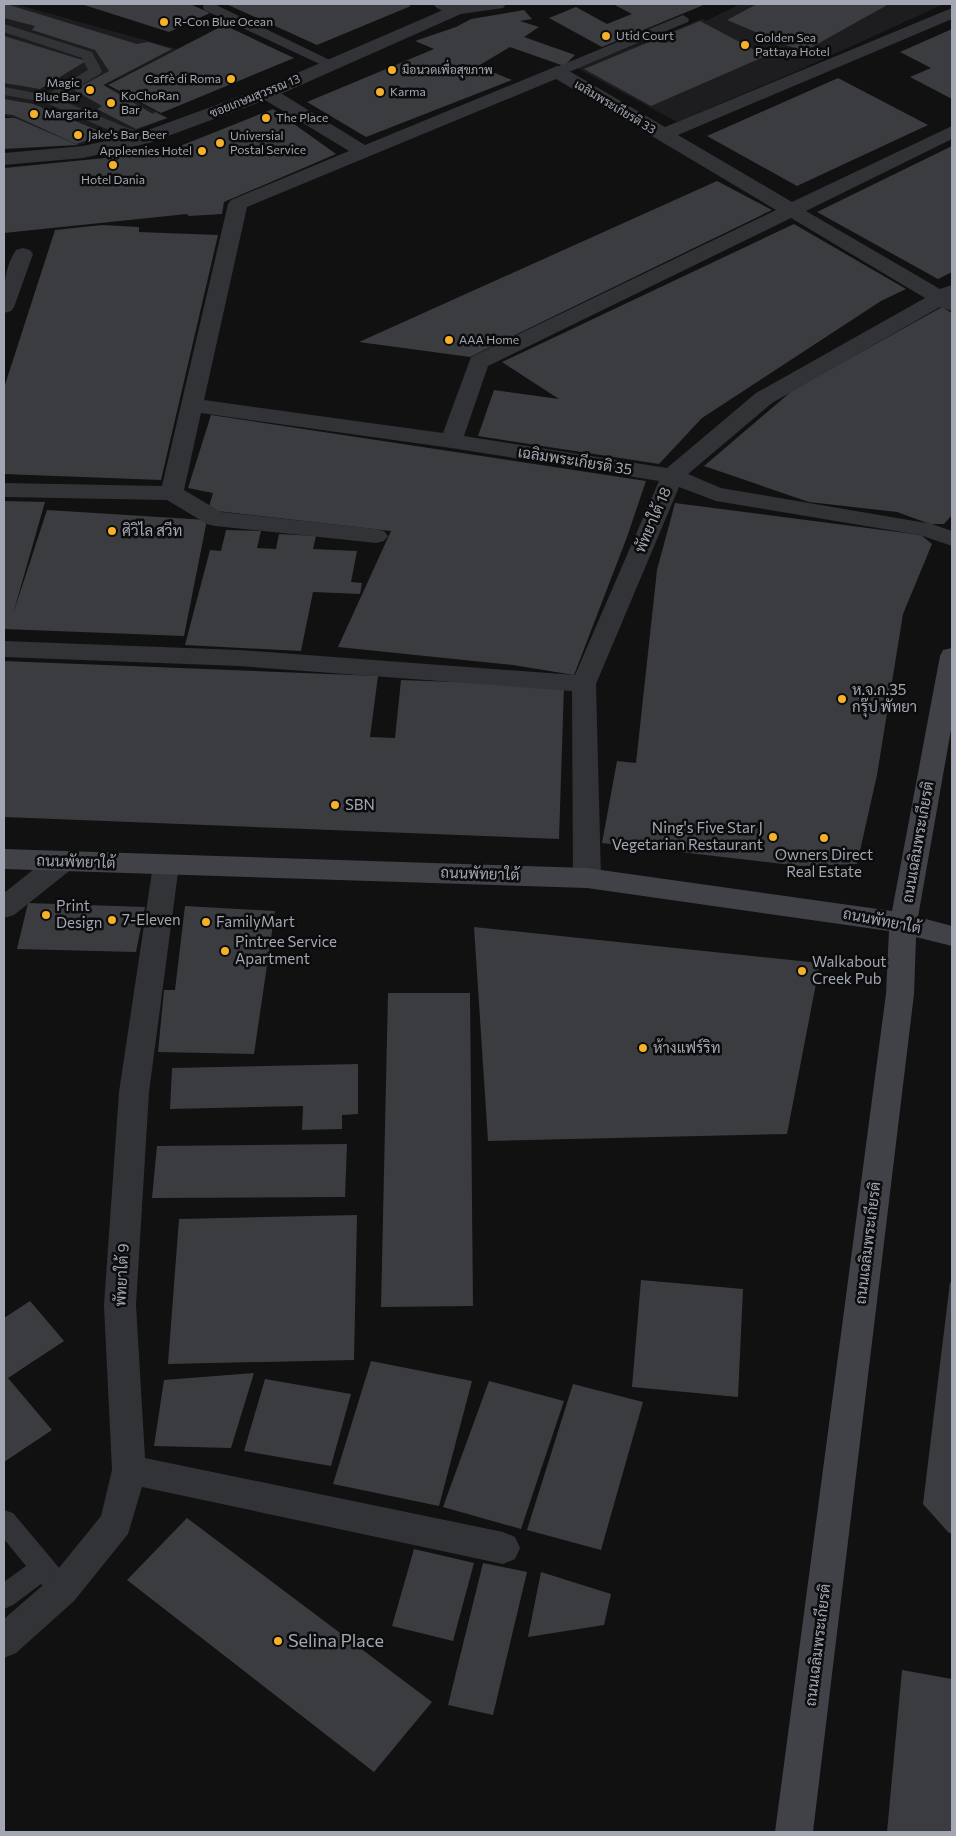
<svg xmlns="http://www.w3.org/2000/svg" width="956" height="1836" viewBox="0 0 956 1836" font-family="Commissioner,Sarabun,sans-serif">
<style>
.built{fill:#1d1d1f}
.building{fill:#3b3c3f}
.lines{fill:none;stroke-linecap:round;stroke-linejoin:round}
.service{fill:#323337;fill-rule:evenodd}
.minor{fill:#323337;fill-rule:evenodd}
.tertiary{fill:#323337;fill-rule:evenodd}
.secondary{fill:#404247;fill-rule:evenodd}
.poi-dot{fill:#f5b127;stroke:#0c0c0d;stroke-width:2}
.labels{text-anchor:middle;stroke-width:5;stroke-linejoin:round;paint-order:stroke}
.far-poi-label{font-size:12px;fill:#a2a7b3;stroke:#0c0c0d;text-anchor:start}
.far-street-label{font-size:12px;fill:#a2a7b3;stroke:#0c0c0d}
.street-label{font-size:15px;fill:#a2a7b3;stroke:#0c0c0d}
.poi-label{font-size:15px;fill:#a2a7b3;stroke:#0c0c0d;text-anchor:start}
.near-poi-label{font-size:18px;fill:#a2a7b3;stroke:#0c0c0d;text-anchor:start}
</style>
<rect width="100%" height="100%" fill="#111112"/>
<!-- built -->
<g class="built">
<path d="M4 4H15L177 49 105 85 169 118 124 135 78 145 4 115Z"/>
<path d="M740 4H944L797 71 677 122 577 68 702 19 706 21Z"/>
</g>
<!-- building -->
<g class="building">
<path d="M6 4 137 44 148 42 172 49 103 85 153 114 155 112 167 118 136 129 97 109 102 106 74 90 109 71 95 50 32 30 35 26 4 18V5Z"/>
<path d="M81 4H190L210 13 169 32Z"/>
<path d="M226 4H406L411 6 317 45Z"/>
<path d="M613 4H706L602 47 549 18 576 7 607 24 632 14Z"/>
<path d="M757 4H889L803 52 727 20Z"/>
<path d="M524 10 532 19 520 21 539 27 524 37 575 55 564 66 510 47 478 66 512 80 366 137 307 102 434 49 415 41 456 27 471 19Z"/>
<path d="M700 21 766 56 651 106 584 69Z"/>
<path d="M224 25 294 58 161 113 108 85Z"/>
<path d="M952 29V99L910 77 931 68 900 52Z"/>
<path d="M4 36 86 61 40 89 4 83Z"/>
<path d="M838 78 928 125 797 186 707 136Z"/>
<path d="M4 99 33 104 107 134 76 144 13 115 4 114Z"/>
<path d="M273 109 336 154 224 202 222 214 189 216 187 214 4 233V168L165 152Z"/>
<path d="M4 118H15L78 145 4 149Z"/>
<path d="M952 146V272L938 279 817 212Z"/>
<path d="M717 181 772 210 470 357 359 342Z"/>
<path d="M794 224 906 289 881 301 702 418 659 464 478 436 494 390 559 399 502 362Z"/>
<path d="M102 225 139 227V232L218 235 161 480 4 474V388L55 230Z"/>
<path d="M942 307 952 313V515L944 524H930L897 512 809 502 704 466 793 390Z"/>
<path d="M211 415 646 481 627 537 574 675 513 665 338 647 391 531 208 510 213 493 188 488Z"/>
<path d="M4 501 45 502 13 614 47 510 207 520 184 636 4 629Z"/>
<path d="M675 503 921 535 932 544 903 614 877 775 857 864 800 866 602 843 617 761 636 763 657 570Z"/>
<path d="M226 530 261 531 257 548 276 549 279 534 316 536 313 549 357 551 351 582 362 583 360 594 313 592 301 651 185 645 210 550 221 551Z"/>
<path d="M4 661 378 676 370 737 395 738 401 680 564 686 559 839 4 817Z"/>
<path d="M28 903 145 907 136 952 17 949Z"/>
<path d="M185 906 275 911 254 1054 158 1052 164 990H175Z"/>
<path d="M474 927 820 963 787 1134 488 1141Z"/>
<path d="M388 993H470L473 1306 381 1307Z"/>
<path d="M358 1064V1114L342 1115V1129L302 1130 303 1106 170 1109 172 1068Z"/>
<path d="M347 1144 345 1197 152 1198 157 1146Z"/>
<path d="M357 1215 354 1360 168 1364 179 1219Z"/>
<path d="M641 1280 743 1289 738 1397 632 1387Z"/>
<path d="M950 1282 952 1283V1534L948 1532 923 1504Z"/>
<path d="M30 1301 64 1341 8 1378 52 1430 4 1462V1318Z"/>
<path d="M371 1361 472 1381 439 1506 333 1484Z"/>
<path d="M254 1373 231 1448 154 1446 164 1380Z"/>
<path d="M265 1379 351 1394 331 1466 244 1451Z"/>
<path d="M489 1381 564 1401 521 1529 443 1507Z"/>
<path d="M573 1384 643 1402 601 1550 527 1530Z"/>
<path d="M187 1518 432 1702 374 1772 127 1580Z"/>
<path d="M414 1549 474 1563 453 1641 392 1626Z"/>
<path d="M483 1563 527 1572 493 1715 448 1705Z"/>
<path d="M541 1572 611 1594 604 1625 528 1637Z"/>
<path d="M902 1670 952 1679V1832H887Z"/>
</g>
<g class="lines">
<!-- service -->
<g class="service">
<path d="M204 4H214L338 64 331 68 326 67 204 10 203 7Z"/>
<path d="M683 15 689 19 688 22 562 75 557 76 550 72 552 69Z"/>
<path d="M4 24 92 52 102 71 100 74 58 99 147 136 149 139 147 142H137L44 102 4 95V87L46 95 88 70 82 58 4 32Z"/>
<path d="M4 1510 13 1513 71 1582 75 1590 71 1598 62 1602 53 1598 41 1584 13 1605 4 1609V1582L26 1566 4 1539Z"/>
</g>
<!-- minor -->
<g class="minor">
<path d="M433 4H459L466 9 463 13C454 15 439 12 433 4Z"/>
<path d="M952 8V19L678 135 792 202 952 126V139L806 211 940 289 952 285V311L940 307 772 403 688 474 721 488 932 524 952 531V546L920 535 716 501 679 487 596 684 601 878 597 885 587 888 577 885 573 878 572 691 239 666 4 657V641L239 650 575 675 659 481 451 448 201 413 184 490 221 512 376 529 384 531 388 536 384 541 376 543 215 526 207 524 167 500 4 497V483L162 486 228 204 231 200 349 151 260 97 258 93 260 89H274L365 145 557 66 564 68 665 127ZM556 79 776 210 471 357 443 433 204 400 247 207ZM791 218 925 298 756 393 667 468 464 436 488 366Z"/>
<path d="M23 248 30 250 33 254 14 307 11 311 4 313C4 291 3 269 16 250Z"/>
<path d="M63 851 73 854 76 861 73 868 14 915 4 918V893L53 854Z"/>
<path d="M166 855 176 858 179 865 149 1092 136 1305 145 1458 503 1532 515 1537 520 1548 515 1559 503 1564 142 1487 128 1534 74 1601 16 1653 4 1658V1619L50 1579 101 1516 112 1470 104 1305 119 1092 153 865 156 858Z"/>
</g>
<!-- tertiary -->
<path class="tertiary" d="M457 4H506L503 8 461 14 274 97 149 143 83 158 4 165V153L83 146 137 134 260 89Z"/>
<!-- secondary -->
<path class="secondary" d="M952 648V724L918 917 952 926V946L916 937 914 994 813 1832H775L886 994 889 931 587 888 4 869V849L587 868 892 911 940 656 943 650Z"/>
</g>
<!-- markers -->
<g class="poi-dot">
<circle cx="164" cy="22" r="5"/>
<circle cx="606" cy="36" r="5"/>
<circle cx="745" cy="45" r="5"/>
<circle cx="392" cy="70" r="5"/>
<circle cx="231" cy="79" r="5"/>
<circle cx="90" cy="90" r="5"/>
<circle cx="380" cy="92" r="5"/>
<circle cx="111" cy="103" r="5"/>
<circle cx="34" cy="114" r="5"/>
<circle cx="266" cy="118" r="5"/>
<circle cx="78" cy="135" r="5"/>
<circle cx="220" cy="143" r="5"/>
<circle cx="202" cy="151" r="5"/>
<circle cx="113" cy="165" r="5"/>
<circle cx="449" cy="340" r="5"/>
<circle cx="112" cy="531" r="5"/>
<circle cx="842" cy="699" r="5"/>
<circle cx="335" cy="805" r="5"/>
<circle cx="773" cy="837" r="5"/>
<circle cx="824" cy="838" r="5"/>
<circle cx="46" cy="915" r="5"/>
<circle cx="112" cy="920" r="5"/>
<circle cx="206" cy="922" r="5"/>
<circle cx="225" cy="951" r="5"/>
<circle cx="802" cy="971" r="5"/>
<circle cx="643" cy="1048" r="5"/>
<circle cx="278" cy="1641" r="5"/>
</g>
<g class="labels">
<!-- far-poi labels -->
<g class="far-poi-label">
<text x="174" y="26">R-Con Blue Ocean</text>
<text x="616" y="40">Utid Court</text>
<text x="755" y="42">Golden Sea<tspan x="755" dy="14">Pattaya Hotel</tspan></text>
<text x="402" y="74">มือนวดเพื่อสุขภาพ</text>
<text x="221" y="83" text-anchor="end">Caffè di Roma</text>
<text x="80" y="87" text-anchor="end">Magic<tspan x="80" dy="14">Blue Bar</tspan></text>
<text x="390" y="96">Karma</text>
<text x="121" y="100">KoChoRan<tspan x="121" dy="14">Bar</tspan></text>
<text x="44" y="118">Margarita</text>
<text x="276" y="122">The Place</text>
<text x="88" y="139">Jake's Bar Beer</text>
<text x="230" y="140">Universial<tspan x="230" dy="14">Postal Service</tspan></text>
<text x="192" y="155" text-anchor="end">Appleenies Hotel</text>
<text x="113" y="184" text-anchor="middle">Hotel Dania</text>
<text x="459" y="344">AAA Home</text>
</g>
<!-- far-street labels -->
<g class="far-street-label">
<text transform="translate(255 96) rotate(-22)" y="4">ซอยเกษมสุวรรณ 13</text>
<text transform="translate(615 107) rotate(31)" y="4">เฉลิมพระเกียรติ 33</text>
</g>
<!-- street labels -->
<g class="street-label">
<text transform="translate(575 461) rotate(9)" y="5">เฉลิมพระเกียรติ 35</text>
<text transform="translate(653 520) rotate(-67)" y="5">พัทยาใต้ 18</text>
<text transform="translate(918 842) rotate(-80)" y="5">ถนนเฉลิมพระเกียรติ</text>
<text transform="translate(76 862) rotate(2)" y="5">ถนนพัทยาใต้</text>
<text transform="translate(480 874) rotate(2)" y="5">ถนนพัทยาใต้</text>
<text transform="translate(882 921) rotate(11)" y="5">ถนนพัทยาใต้</text>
<text transform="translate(868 1243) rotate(-83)" y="5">ถนนเฉลิมพระเกียรติ</text>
<text transform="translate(122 1275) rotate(-87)" y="5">พัทยาใต้ 9</text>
<text transform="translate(818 1645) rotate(-83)" y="5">ถนนเฉลิมพระเกียรติ</text>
</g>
<!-- poi labels -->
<g class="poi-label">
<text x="122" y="536">ศิวิไล สวีท</text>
<text x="852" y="695">ห.จ.ก.35<tspan x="852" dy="17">กรุ๊ป พัทยา</tspan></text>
<text x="345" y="810">SBN</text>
<text x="763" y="833" text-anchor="end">Ning's Five Star J<tspan x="763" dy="17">Vegetarian Restaurant</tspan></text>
<text x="824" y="860" text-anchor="middle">Owners Direct<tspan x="824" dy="17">Real Estate</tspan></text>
<text x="56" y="911">Print<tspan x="56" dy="17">Design</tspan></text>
<text x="122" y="925">7-Eleven</text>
<text x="216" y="927">FamilyMart</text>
<text x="235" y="947">Pintree Service<tspan x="235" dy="17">Apartment</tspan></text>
<text x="812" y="967">Walkabout<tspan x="812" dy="17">Creek Pub</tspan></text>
<text x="653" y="1053">ห้างแฟร์ริท</text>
</g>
<!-- near-poi labels -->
<g class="near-poi-label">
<text x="288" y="1647">Selina Place</text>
</g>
</g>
<!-- border -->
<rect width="956" height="1836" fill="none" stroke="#a2a7b3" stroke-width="10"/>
</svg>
